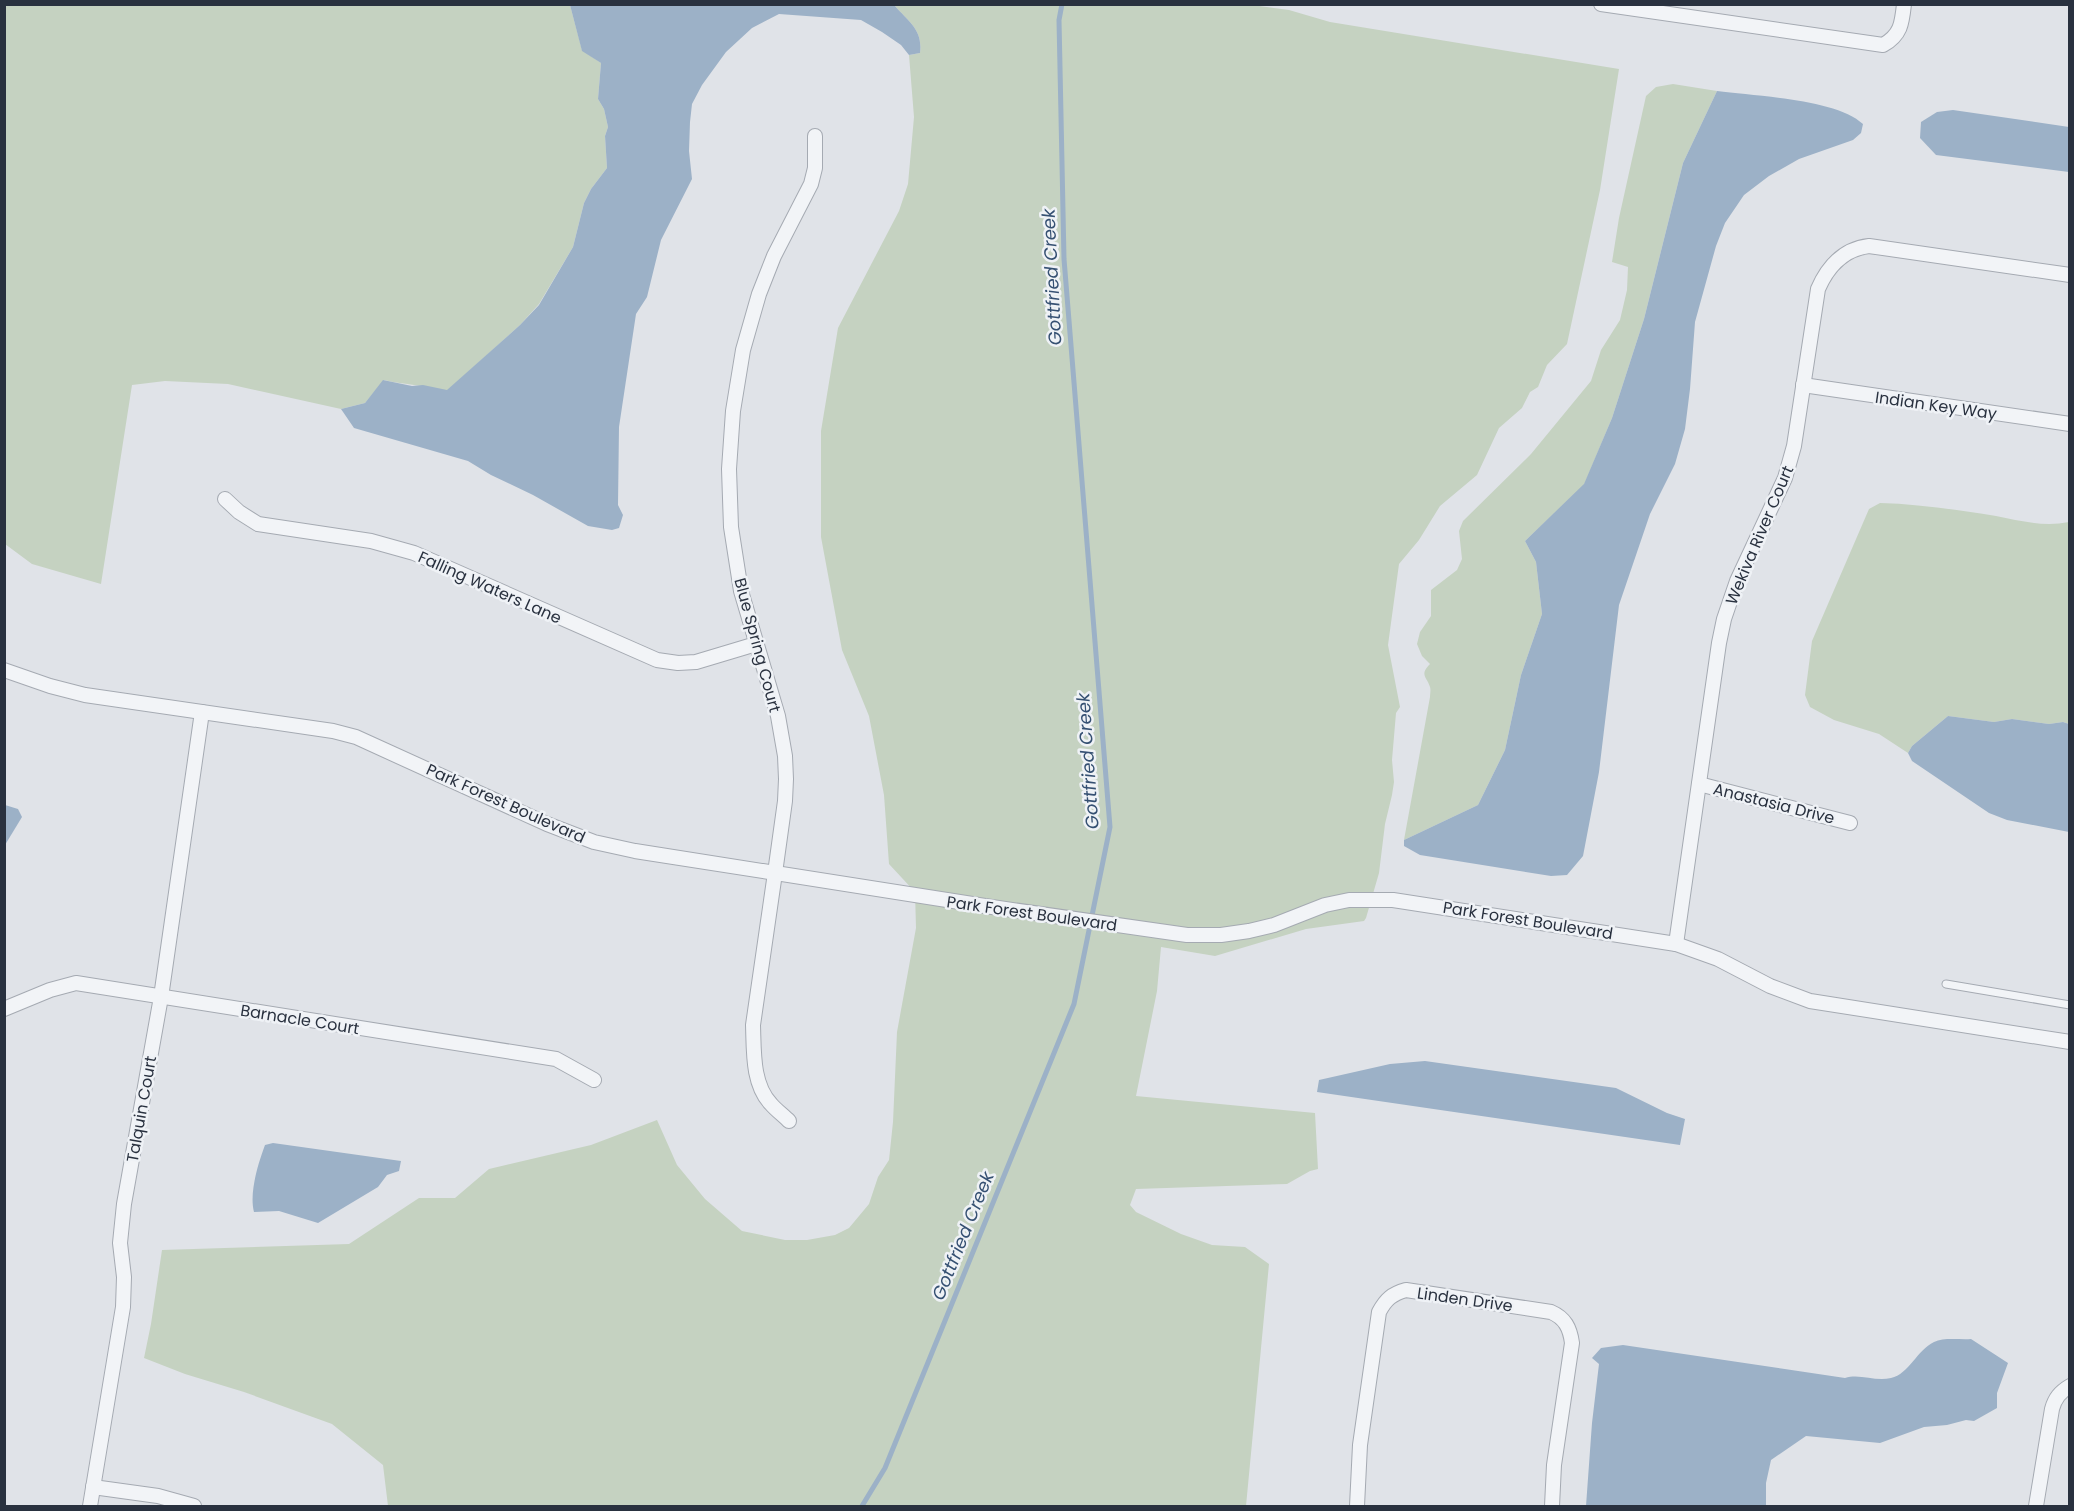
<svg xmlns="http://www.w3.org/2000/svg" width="2074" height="1511" viewBox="0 0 2074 1511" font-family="Poppins,sans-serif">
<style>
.green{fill:#c5d2c1}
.water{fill:#9cb1c7}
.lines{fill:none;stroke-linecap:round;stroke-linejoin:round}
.stream{stroke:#9cb1c7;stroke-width:5}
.service-casing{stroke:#a5aab2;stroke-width:9}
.minor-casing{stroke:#a5aab2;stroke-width:16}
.service{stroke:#f2f4f7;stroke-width:7}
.minor{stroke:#f2f4f7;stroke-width:14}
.labels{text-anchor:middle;stroke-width:5;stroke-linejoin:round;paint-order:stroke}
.street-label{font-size:16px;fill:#29313f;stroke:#eff2f6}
.water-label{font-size:18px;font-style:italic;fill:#355072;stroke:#eff2f6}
</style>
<rect width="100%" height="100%" fill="#e0e3e8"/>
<!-- green -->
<g class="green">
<path d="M5 5H570L582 50 601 63 598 99 604 109 608 127 605 136 607 168 591 189 584 203 573 247 539 304 520 325 447 391C426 385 405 385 384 380L365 403 341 409 228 384 165 381 132 385 101 584 32 564 5 544Z"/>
<path d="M891 5H1252L1289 10 1330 22 1619 69 1600 190 1567 344 1547 365 1538 387 1530 392 1522 408 1499 428 1477 475 1440 506 1419 540 1399 564 1388 645 1400 707 1396 713 1392 760 1394 782 1392 795 1385 824 1379 873 1366 918 1364 921 1306 929 1215 956 1161 947 1157 991 1136 1096 1315 1113 1318 1169 1310 1171 1287 1184 1136 1189 1130 1205 1136 1212 1181 1234 1212 1245 1245 1247 1269 1264 1246 1506H388L383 1465 332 1424 244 1392 185 1374 144 1358 151 1324 162 1250 349 1244 419 1198H455L489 1169 591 1145 657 1120 677 1165 705 1199 742 1231 785 1240H807L835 1235 849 1228 869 1204 878 1177 889 1160 893 1122 897 1032 916 928 915 892 889 864 884 795 869 716 842 650 821 537V431L838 328 899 211 908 184 914 117 909 55 920 53C923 30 909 22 895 6Z"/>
<path d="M1673 84 1717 91 1683 163 1644 319 1612 418 1584 485 1525 541 1536 562 1542 614 1521 675 1505 750 1478 805 1404 840 1430 697C1430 694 1431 690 1430 687 1427 677 1419 675 1430 664L1422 656 1417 644 1420 632 1431 616V590L1457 570 1462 559 1459 531 1463 521 1531 454 1591 381 1601 350 1620 320 1627 290 1628 267 1612 262 1619 218 1646 96 1656 87Z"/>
<path d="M1880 503C1918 504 1958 510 1996 516 2021 521 2044 527 2069 522V724L2063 722 2049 724 2012 719 1994 722 1948 716 1912 746 1908 753 1879 734 1834 720 1810 707 1805 695 1812 641 1869 509Z"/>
</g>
<!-- water -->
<g class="water">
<path d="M570 5H891L895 6C909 22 923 30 920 53L909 55 901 45 882 32 861 20 779 14 752 28 726 52 702 85 692 104 690 122 689 151 692 179 661 240 647 297 636 314 619 427 618 505 623 515 619 528 612 530 588 526 533 495 491 475 468 461 354 428 341 409 365 403 383 380 412 386 423 385 447 390 520 325 539 305 573 247 584 203 591 189 607 168 605 136 608 127 604 109 598 99 601 63 582 51Z"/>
<path d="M1717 91C1755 96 1837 99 1863 124L1861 133 1853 140 1799 159 1769 176 1744 195 1725 223 1716 246 1695 322 1690 389 1685 429 1675 464 1650 514 1619 605 1599 772 1583 856 1567 875 1551 876 1420 855 1404 846V840L1478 805 1505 750 1521 675 1542 614 1536 562 1525 541 1584 484 1612 418 1644 319 1683 163Z"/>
<path d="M1953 110 2069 127V172L1936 155 1920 138 1921 122 1937 112Z"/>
<path d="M1948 716 1994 722 2012 719 2049 724 2063 722 2069 724V832L2007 820 1989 813 1912 761 1908 753 1912 746Z"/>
<path d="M5 805 18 809 22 817 5 845Z"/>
<path d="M1425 1061 1616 1088 1667 1113 1685 1119 1680 1145 1317 1092 1319 1080 1390 1064Z"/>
<path d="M273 1143 401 1161 399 1171 387 1175 378 1187 318 1223 279 1211 254 1212C249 1193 258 1164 265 1145Z"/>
<path d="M1971 1339 2008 1363 1997 1393V1408L1974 1421 1966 1420 1947 1425 1924 1427 1880 1443 1806 1436 1771 1460 1766 1483V1506H1586L1592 1423 1599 1364 1592 1358 1601 1348 1623 1345 1845 1378C1860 1373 1875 1382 1891 1378 1909 1374 1917 1350 1934 1342 1944 1337 1960 1340 1971 1339Z"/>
</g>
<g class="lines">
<!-- stream -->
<path class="stream" d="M862 1506 885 1468 1074 1004 1110 827 1064 259 1059 20 1062 4"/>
<defs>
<path id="service" d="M1946 984 2070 1005"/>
<g id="minor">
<path d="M1601 4 1883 45C1901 35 1902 23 1904 4"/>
<path d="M1803 385 2070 424"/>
<path d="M225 499 239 512 258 524 371 541 414 553 657 660 678 663 696 662 756 644"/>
<path d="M4 670 50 686 85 695 333 731 356 737 547 824 594 842 635 851 985 906 1187 935H1221L1249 931 1274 925 1325 905 1349 900H1393L1676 944 1718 959 1770 986 1810 1001 2070 1042"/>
<path d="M1699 784 1850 823"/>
<path d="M1676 944 1719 643 1724 619 1737 581 1785 478 1794 446 1818 289C1828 266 1844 249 1869 246L2070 275"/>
<path d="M4 1009 50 990 76 983 556 1059 594 1080"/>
<path d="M789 1121C783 1115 776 1110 771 1104 752 1084 754 1051 753 1025L775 873 785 801 786 779 785 756 778 716 741 591 731 527 729 469 733 411 743 350 759 294 774 256 811 184 815 168V136"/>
<path d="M93 1487 158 1496 194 1506"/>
<path d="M90 1506 123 1307 124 1277 120 1243 124 1204 161 997 202 712"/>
<path d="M1357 1506 1360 1445 1379 1312C1386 1299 1392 1294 1406 1290L1551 1312C1565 1318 1570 1328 1572 1343L1554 1465 1552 1506"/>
<path d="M2036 1506 2052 1409C2055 1398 2060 1392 2070 1386"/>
</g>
</defs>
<!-- service casing -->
<use href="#service" class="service-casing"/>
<!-- minor casing -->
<use href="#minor" class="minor-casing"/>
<!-- service -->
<use href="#service" class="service"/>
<!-- minor -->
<use href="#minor" class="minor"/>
</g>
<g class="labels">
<!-- street labels -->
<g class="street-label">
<text transform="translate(1936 405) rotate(8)" y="6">Indian Key Way</text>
<text transform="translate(1759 535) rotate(-67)" y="6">Wekiva River Court</text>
<text transform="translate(490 587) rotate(24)" y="6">Falling Waters Lane</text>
<text transform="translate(758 645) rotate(75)" y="6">Blue Spring Court</text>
<text transform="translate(506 803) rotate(24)" y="6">Park Forest Boulevard</text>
<text transform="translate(1774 803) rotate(14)" y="6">Anastasia Drive</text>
<text transform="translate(1032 913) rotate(8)" y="6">Park Forest Boulevard</text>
<text transform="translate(1528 920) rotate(9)" y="6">Park Forest Boulevard</text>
<text transform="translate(300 1019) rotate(9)" y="6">Barnacle Court</text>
<text transform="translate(141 1109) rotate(-80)" y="6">Talquin Court</text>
<text transform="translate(1465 1299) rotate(8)" y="6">Linden Drive</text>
</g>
<!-- water labels -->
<g class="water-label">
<text transform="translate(1052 277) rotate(-93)" y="6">Gottfried Creek</text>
<text transform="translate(1088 761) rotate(-94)" y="6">Gottfried Creek</text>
<text transform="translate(963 1236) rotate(-68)" y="6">Gottfried Creek</text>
</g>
</g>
<!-- border -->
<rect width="2074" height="1511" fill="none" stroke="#29313f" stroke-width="12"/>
</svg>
